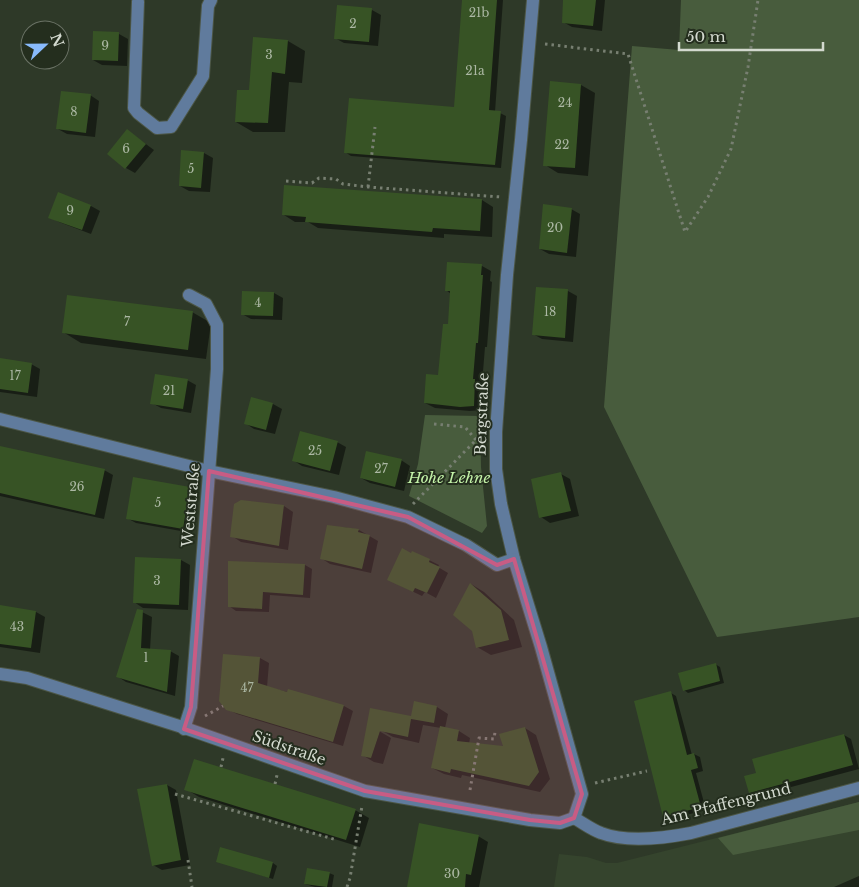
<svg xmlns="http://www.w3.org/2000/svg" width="859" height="887" viewBox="0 0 859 887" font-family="'Libre Baskerville',serif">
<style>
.built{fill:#35442d}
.green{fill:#485c3d}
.shadow{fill:#0007}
.building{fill:#375325}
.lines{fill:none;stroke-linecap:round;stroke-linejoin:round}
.minor-casing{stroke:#4c5646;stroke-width:14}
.path{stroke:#777f71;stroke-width:3;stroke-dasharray:2.5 4;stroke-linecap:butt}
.minor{stroke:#607b9d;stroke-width:12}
.marked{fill:#c85c84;fill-opacity:0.2;stroke:#c85c84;stroke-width:4;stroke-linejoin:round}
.labels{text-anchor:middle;stroke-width:4;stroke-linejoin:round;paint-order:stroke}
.number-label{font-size:12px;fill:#acb8a4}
.street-label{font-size:15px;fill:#d3d9cf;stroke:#242e1e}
.park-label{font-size:15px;font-style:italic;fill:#c4f3a9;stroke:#242e1e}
</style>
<rect width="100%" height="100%" fill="#2e3928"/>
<!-- built -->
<path class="built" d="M859 802V887H554L559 854 587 857 606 863H617Z"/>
<!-- green -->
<g class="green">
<path d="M681 0H859V617L717 637 604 407 632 46 679 50Z"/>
<path d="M425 415 480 416 481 467 487 526 482 533 409 496 418 464Z"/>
<path d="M859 802V830L854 831 733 855 718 838Z"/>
</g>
<!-- shadow -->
<g class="shadow">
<path d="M464 0H503L495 112 500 113 506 116 501 168 351 156 345 152 455 109Z"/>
<path d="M565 0H605L602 31 572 27 563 22Z"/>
<path d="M372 10 381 15 378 46 344 43 335 38Z"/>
<path d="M119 34 128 39 127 66 102 65 93 60Z"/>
<path d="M255 38 288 41 305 51 302 83 289 82 285 132H253L236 122 250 91Z"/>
<path d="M581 85 595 93 588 176 558 173 545 165Z"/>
<path d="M90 95 99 101 95 137 67 134 58 129Z"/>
<path d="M128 131 154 150 135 173 126 168Z"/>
<path d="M204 153 213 158 210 192 189 191 180 186Z"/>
<path d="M59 194 91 206 100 211 91 234 59 222 50 217Z"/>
<path d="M482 200 493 207 492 237 444 234V238L318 228 308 222H295L284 215Z"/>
<path d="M571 209 580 214 576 257 549 254 540 249Z"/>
<path d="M448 263 482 266 491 271 490 281 492 282 487 347H485L482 384 484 386 483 410 470 411 435 408 425 403 439 376 449 325 451 294 446 290Z"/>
<path d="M537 288 568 291 577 296 573 342 542 339 533 334Z"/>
<path d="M274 293 283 298 282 320 251 319 242 314Z"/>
<path d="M192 312 211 323 206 359 81 343 63 332Z"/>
<path d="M0 360 31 364 40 369 37 397 0 392Z"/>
<path d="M187 380 196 385 191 413 161 408 152 403Z"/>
<path d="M252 399 273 404 282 409 275 434 254 429 245 423Z"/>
<path d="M337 442 346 447 339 475 302 466 293 460Z"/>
<path d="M0 447 104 470 113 475 104 519 0 496Z"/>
<path d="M401 460 410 466 404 491 370 483 361 478Z"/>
<path d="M561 474 570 479 579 516 550 523 541 517Z"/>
<path d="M189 488 198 493 192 533 136 523 127 518Z"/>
<path d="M284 506 293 512 288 550 241 542 232 536Z"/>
<path d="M343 527 359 530 378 541 371 573 330 564 321 558Z"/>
<path d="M413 552 439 565 438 567 448 573 436 598 425 592 422 596 397 584Z"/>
<path d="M181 560 190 565 188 610 143 608 134 602Z"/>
<path d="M229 562 305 565 312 569 310 598 270 595 269 612 236 611 229 606Z"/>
<path d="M471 584 484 592 514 620 522 647 491 655 477 647Z"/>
<path d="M0 607 36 612 45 617 40 653 0 647Z"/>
<path d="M142 612 152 617 150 650 170 651 179 656 175 696 126 682 117 676Z"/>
<path d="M260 658 269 663 267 687 344 706 353 711 343 746 237 714 227 709Z"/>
<path d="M715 664 720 667 724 683 688 693 684 690Z"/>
<path d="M671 693 676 696 692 755 694 754 700 757 703 771 696 773 706 810 670 819 664 816Z"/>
<path d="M415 703 437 707 448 714 445 728 459 731 470 738 469 744 505 747 525 728 536 735 550 779 540 792 462 775 461 778 444 774 432 768 441 728 423 725 419 743 393 737 379 729V731L391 738 383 764 374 762 362 755 371 710 412 718Z"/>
<path d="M844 735 851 739 859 769 757 796 750 792 757 774Z"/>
<path d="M167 785 176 790 190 865 162 870 153 865Z"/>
<path d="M186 789 355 810 369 818 360 847 199 797Z"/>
<path d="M478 836 488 842 479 887H408Z"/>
<path d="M217 861 273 863 277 866 273 879Z"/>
<path d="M329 873 334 875 332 887H315L305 884Z"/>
<path d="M859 876V887H834Z"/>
</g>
<!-- building -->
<g class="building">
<path d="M462 0H497L489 110 501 111 495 165 344 153 349 98 454 107Z"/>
<path d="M563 0H596L593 26 562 23Z"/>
<path d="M337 5 372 8 369 42 334 39Z"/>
<path d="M93 31 119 32 118 61 92 60Z"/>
<path d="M253 37 288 40 285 74 272 72 268 123 235 122 237 90H249Z"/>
<path d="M550 81 581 84 575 168 543 166Z"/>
<path d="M61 91 91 94 86 133 56 129Z"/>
<path d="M127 129 146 144 125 169 107 154Z"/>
<path d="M181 150 204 152 201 188 179 186Z"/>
<path d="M284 185 482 199 480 231 433 228 432 232 305 222 306 217 282 215Z"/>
<path d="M58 192 91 205 82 230 48 218Z"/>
<path d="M543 204 572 208 567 253 539 249Z"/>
<path d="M447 262 482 264 481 275H483L478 343H476L473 379H475L474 406 460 407 424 403 426 374 438 375 443 324H448L450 291H445Z"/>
<path d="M536 287 568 289 565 338 532 335Z"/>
<path d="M242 291 274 292 273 316 241 315Z"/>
<path d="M67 295 193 311 188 350 62 333Z"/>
<path d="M0 358 32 363 28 393 0 389Z"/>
<path d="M155 374 188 379 183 409 150 404Z"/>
<path d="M251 397 273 403 266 430 244 424Z"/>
<path d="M300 431 338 441 330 471 292 461Z"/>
<path d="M0 446 105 469 95 515 0 493Z"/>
<path d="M366 451 402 459 395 487 360 478Z"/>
<path d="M561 472 571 511 539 518 531 479Z"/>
<path d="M133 477 190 487 183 529 126 519Z"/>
<path d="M241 500 284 505 279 546 230 537 234 504Z"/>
<path d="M327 525 359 529 358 532 370 535 362 569 320 559Z"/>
<path d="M402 548 411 553 412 551 430 559 429 562 440 567 427 593 415 588 413 592 387 580Z"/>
<path d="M135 557 181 559 179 605 133 603Z"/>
<path d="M228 561 305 564 303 595 263 592 262 609 228 607Z"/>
<path d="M470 583 501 610 509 640 476 648 472 631 453 615Z"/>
<path d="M0 605 36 611 31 648 0 644Z"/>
<path d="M137 609 143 610 141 648 171 650 167 692 116 677Z"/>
<path d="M223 654 260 657 258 683 287 692 288 689 344 705 333 742 226 710 219 701Z"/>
<path d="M716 663 720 681 683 691 678 673Z"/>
<path d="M671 691 687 755 694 753 698 768 691 770 701 807 663 817 634 701Z"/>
<path d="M414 701 437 706 434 723 411 719 408 737 380 731 371 758 361 756 370 708 411 716Z"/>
<path d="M440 726 459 730 457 741 503 746 499 734 525 727 539 772 529 786 451 769 450 773 431 768Z"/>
<path d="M844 734 853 765 749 793 744 776 756 773 752 759Z"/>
<path d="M194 759 356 809 346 840 184 790Z"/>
<path d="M167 784 181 860 152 866 137 789Z"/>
<path d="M419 823 479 835 471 875 466 874 465 887H407Z"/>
<path d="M220 847 273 862 269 878 216 862Z"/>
<path d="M307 868 330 872 327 887 304 884Z"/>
</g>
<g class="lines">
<defs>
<g id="minor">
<path d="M533 0 521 140 507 275 496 432V469L501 504 514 559 541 647 582 794 574 818"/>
<path d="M138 2 134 108 138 113 157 128 171 127 203 76 208 6 211 0"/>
<path d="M0 419 209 471 334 497 408 517 466 545 497 565 514 559"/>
<path d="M0 674 27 678 81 695 179 726 365 791 530 820 560 823 574 818"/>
<path d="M184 729 191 707 217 369V325L206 304 189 295"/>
<path d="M574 818C583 823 592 830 601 833 627 843 665 838 691 833L859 788"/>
</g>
</defs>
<!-- minor casing -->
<use href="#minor" class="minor-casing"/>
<!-- path -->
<g class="path">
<path d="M545 44 628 54 685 232 708 197 731 149 748 67 758 0"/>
<path d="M286 181 312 183 319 178 336 179 343 184 368 187 501 197"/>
<path d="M368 187 375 127"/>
<path d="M434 424 465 427 476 440"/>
<path d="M413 504 480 436"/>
<path d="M205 716 223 706"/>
<path d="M221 767 223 758"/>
<path d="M595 783 647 771"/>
<path d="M275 784 277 775"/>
<path d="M470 790 479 738 494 739 495 732"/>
<path d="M175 794 337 840"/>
<path d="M188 860 192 887"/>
<path d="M347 887 350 878 362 806"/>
</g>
<!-- minor -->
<use href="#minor" class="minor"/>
</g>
<!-- marked area -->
<path class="marked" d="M209 471 408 517 497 565 514 559 582 794 574 818 560 823 530 820 365 791 184 729 191 707Z"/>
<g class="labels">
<!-- number labels -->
<g class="number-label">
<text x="479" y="17">21b</text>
<text x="353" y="28">2</text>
<text x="105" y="50">9</text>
<text x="269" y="59">3</text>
<text x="475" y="75">21a</text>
<text x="565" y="107">24</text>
<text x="74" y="116">8</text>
<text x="562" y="149">22</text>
<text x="126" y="153">6</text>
<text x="191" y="173">5</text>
<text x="70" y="215">9</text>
<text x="555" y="232">20</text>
<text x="258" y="307">4</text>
<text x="550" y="316">18</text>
<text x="127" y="326">7</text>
<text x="15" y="380">17</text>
<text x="169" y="395">21</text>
<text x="315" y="455">25</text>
<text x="381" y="473">27</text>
<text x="77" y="491">26</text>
<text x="158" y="507">5</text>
<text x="157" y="585">3</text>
<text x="17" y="631">43</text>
<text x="146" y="662">1</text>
<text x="247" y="692">47</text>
<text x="452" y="878">30</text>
</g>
<!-- street labels -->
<g class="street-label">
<text transform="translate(482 414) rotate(-88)" y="5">Bergstraße</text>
<text transform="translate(191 505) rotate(-85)" y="5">Weststraße</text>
<text transform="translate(289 748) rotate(19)" y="5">Südstraße</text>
<text transform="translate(726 804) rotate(-14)" y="5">Am Pfaffengrund</text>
</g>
<!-- park labels -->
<g class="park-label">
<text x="449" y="483">Hohe Lehne</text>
</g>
</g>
<!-- north arrow -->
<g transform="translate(45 45) rotate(68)"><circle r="24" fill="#242e1e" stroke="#6a7265"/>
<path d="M0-4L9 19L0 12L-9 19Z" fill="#88bafc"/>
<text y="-8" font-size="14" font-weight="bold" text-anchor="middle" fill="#d3d9cf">N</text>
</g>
<!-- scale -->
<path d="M679 42v8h144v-8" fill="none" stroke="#d3d9cf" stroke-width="2.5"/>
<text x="686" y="42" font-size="15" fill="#d3d9cf" stroke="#242e1e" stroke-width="4" paint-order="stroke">50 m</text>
</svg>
